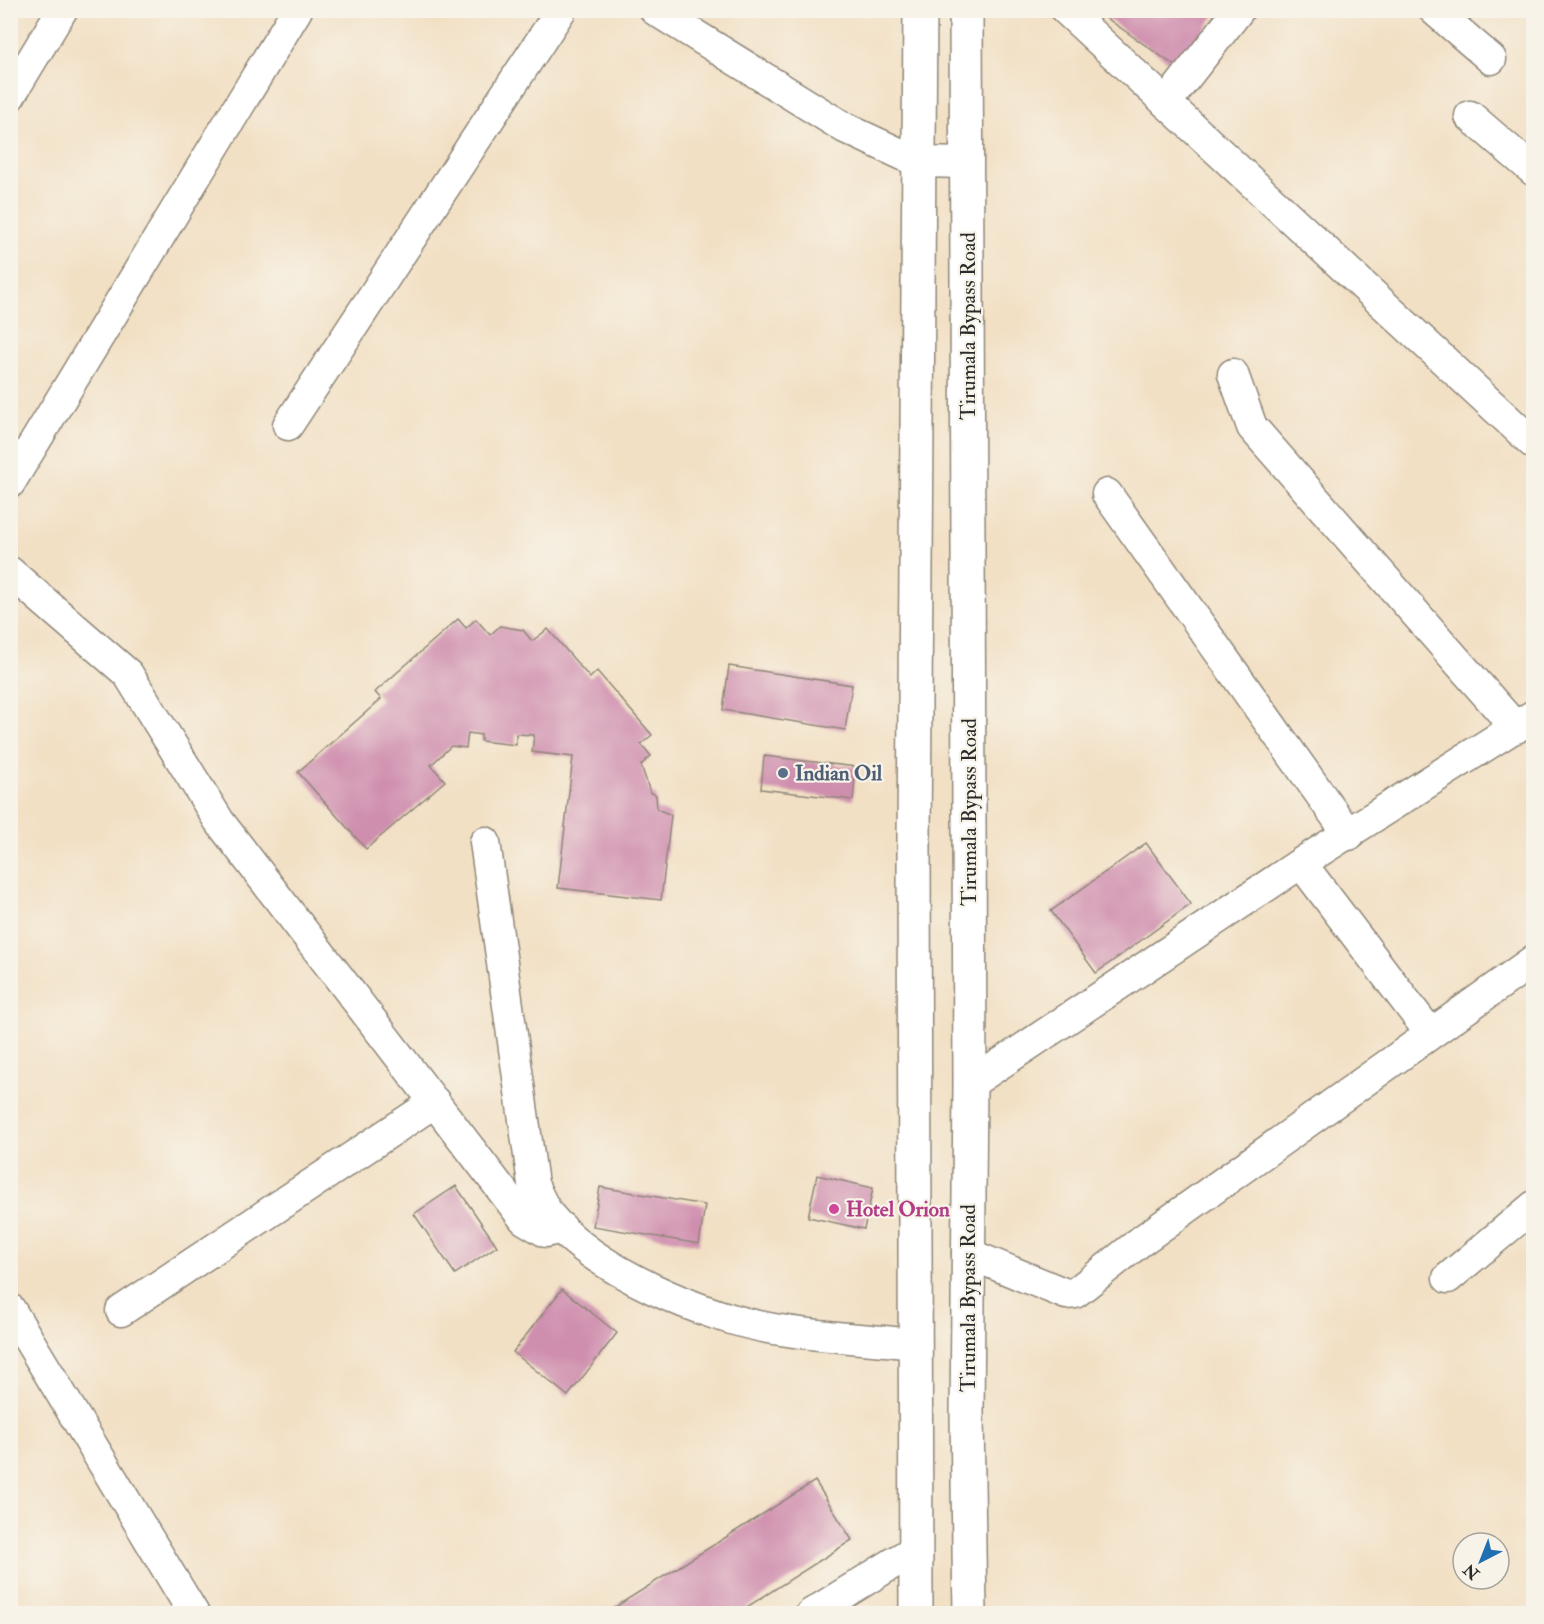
<svg xmlns="http://www.w3.org/2000/svg" width="1544" height="1624" viewBox="0 0 1544 1624" font-family="'IM FELL Double Pica',serif">
<style>
.building{fill:#cf8eae}
.lines{fill:none;stroke-linecap:round;stroke-linejoin:round}
.minor-casing{stroke:#8e8678;stroke-width:33}
.primary-casing{stroke:#8e8678;stroke-width:36}
.minor{stroke:#fff;stroke-width:30}
.primary{stroke:#fff;stroke-width:33}
.service-dot{fill:#5c6f8a;stroke:#f7f3e8;stroke-width:2}
.hotel-dot{fill:#d1479c;stroke:#f7f3e8;stroke-width:2}
.labels{text-anchor:middle;stroke-width:4.5;stroke-linejoin:round;paint-order:stroke}
.street-label{font-size:21px;fill:#2b2b2b;stroke:#f7f3e8}
.service-label{font-size:21px;font-weight:bold;fill:#4e5e75;stroke:#f7f3e8;text-anchor:start}
.hotel-label{font-size:21px;font-weight:bold;fill:#b23c85;stroke:#f7f3e8;text-anchor:start}
</style>
<rect width="100%" height="100%" fill="#f7f3e8"/>
<filter id="ink" filterUnits="userSpaceOnUse"><feTurbulence type="fractalNoise" baseFrequency=".0167" numOctaves="2"/><feDisplacementMap in="SourceGraphic" scale="12" xChannelSelector="R" yChannelSelector="G"/><feConvolveMatrix kernelMatrix="1 2 1 2 8 2 1 2 1" color-interpolation-filters="sRGB"/></filter>
<filter id="wash" filterUnits="userSpaceOnUse"><feTurbulence type="fractalNoise" baseFrequency=".008" numOctaves="4" result="noise"/><feDisplacementMap in="SourceGraphic" scale="24" xChannelSelector="R" yChannelSelector="G"/><feGaussianBlur stdDeviation="1.35" result="paint"/><feColorMatrix in="noise" values="0 0 0 0 0 0 0 0 0 0 0 0 0 0 0 0 0 1.4 0 .05"/><feComposite in="paint" operator="in"/></filter>
<g filter="url(#wash)">
<rect width="100%" height="100%" fill="#f2e0c5"/>
<g id="blocks">
<!-- building -->
<g class="building">
<path d="M1095 10H1218L1178 68Z"/>
<path d="M458 619 466 628 476 619 490 635 500 626 523 630 532 641 548 629 590 678 597 671 652 735 641 744 651 756 641 765 650 792 656 795 657 809 671 815 661 900 558 888 573 757 532 752 534 735 516 734V745L481 741V735L468 733 466 748 451 746 431 765 445 781 366 849 298 772 381 699 375 692Z"/>
<path d="M729 666 852 685 845 730 723 710Z"/>
<path d="M764 756 856 767 853 800 761 789Z"/>
<path d="M1146 843 1191 904 1096 973 1051 911Z"/>
<path d="M817 1175 873 1188 864 1229 808 1217Z"/>
<path d="M456 1186 497 1246 455 1274 414 1214Z"/>
<path d="M600 1187 705 1205 699 1244 593 1226Z"/>
<path d="M562 1289 617 1333 568 1396 513 1352Z"/>
<path d="M815 1481 852 1540 736 1614H604Z"/>
</g>
</g>
</g>
<g filter="url(#ink)">
<use href="#blocks" fill-opacity="0" stroke="#8e8678" stroke-width="1.5"/>
<g class="lines">
<defs>
<g id="minor">
<path d="M655 10 845 128 918 162 967 163"/>
<path d="M1066 10 1534 444"/>
<path d="M1434 10 1491 59"/>
<path d="M10 96 62 10"/>
<path d="M1166 103 1239 10"/>
<path d="M1470 116 1534 171"/>
<path d="M1233 374 1252 427 1516 728"/>
<path d="M288 425 561 10"/>
<path d="M10 483 297 10"/>
<path d="M1107 494 1349 835"/>
<path d="M10 572 128 674 219 821 524 1219 546 1232 562 1228"/>
<path d="M485 842 533 1184C538 1195 543 1207 550 1216 595 1271 706 1318 774 1329 821 1337 868 1339 915 1344"/>
<path d="M1430 1033 1301 863 1534 715"/>
<path d="M970 1084 1301 863"/>
<path d="M967 1253 1066 1294 1075 1293 1141 1241 1534 960"/>
<path d="M1448 1278 1534 1206"/>
<path d="M10 1309 194 1614"/>
<path d="M121 1311 435 1102"/>
<path d="M811 1614 916 1549"/>
</g>
<g id="primary">
<path d="M966 10 970 1084 967 1415 970 1614"/>
<path d="M916 1614 914 842 920 10"/>
</g>
</defs>
<!-- minor casing -->
<use href="#minor" class="minor-casing"/>
<!-- primary casing -->
<use href="#primary" class="primary-casing"/>
<!-- minor -->
<use href="#minor" class="minor"/>
<!-- primary -->
<use href="#primary" class="primary"/>
</g>
</g>
<!-- markers -->
<circle class="service-dot" cx="783" cy="773" r="6"/>
<circle class="hotel-dot" cx="834" cy="1209" r="6"/>
<g class="labels">
<!-- street labels -->
<g class="street-label">
<text transform="translate(968 326) rotate(-90)" y="7">Tirumala Bypass Road</text>
<text transform="translate(969 812) rotate(-90)" y="7">Tirumala Bypass Road</text>
<text transform="translate(968 1298) rotate(-90)" y="7">Tirumala Bypass Road</text>
</g>
<!-- service labels -->
<g class="service-label">
<text x="795" y="780">Indian Oil</text>
</g>
<!-- hotel labels -->
<g class="hotel-label">
<text x="846" y="1216">Hotel Orion</text>
</g>
</g>
<!-- margin -->
<rect width="1544" height="1624" fill="none" stroke="#f7f3e8" stroke-width="36"/>
<!-- north arrow -->
<g transform="translate(1481 1561) rotate(222)"><circle r="28" fill="#f7f3e8" stroke="#a5a39c" stroke-width="1.5"/>
<path d="M0-4.5L10 22L0 15L-10 22Z" fill="#1f6fb2"/>
<text y="-9" font-size="16" font-weight="bold" text-anchor="middle" fill="#2b2b2b">N</text>
</g>
</svg>
